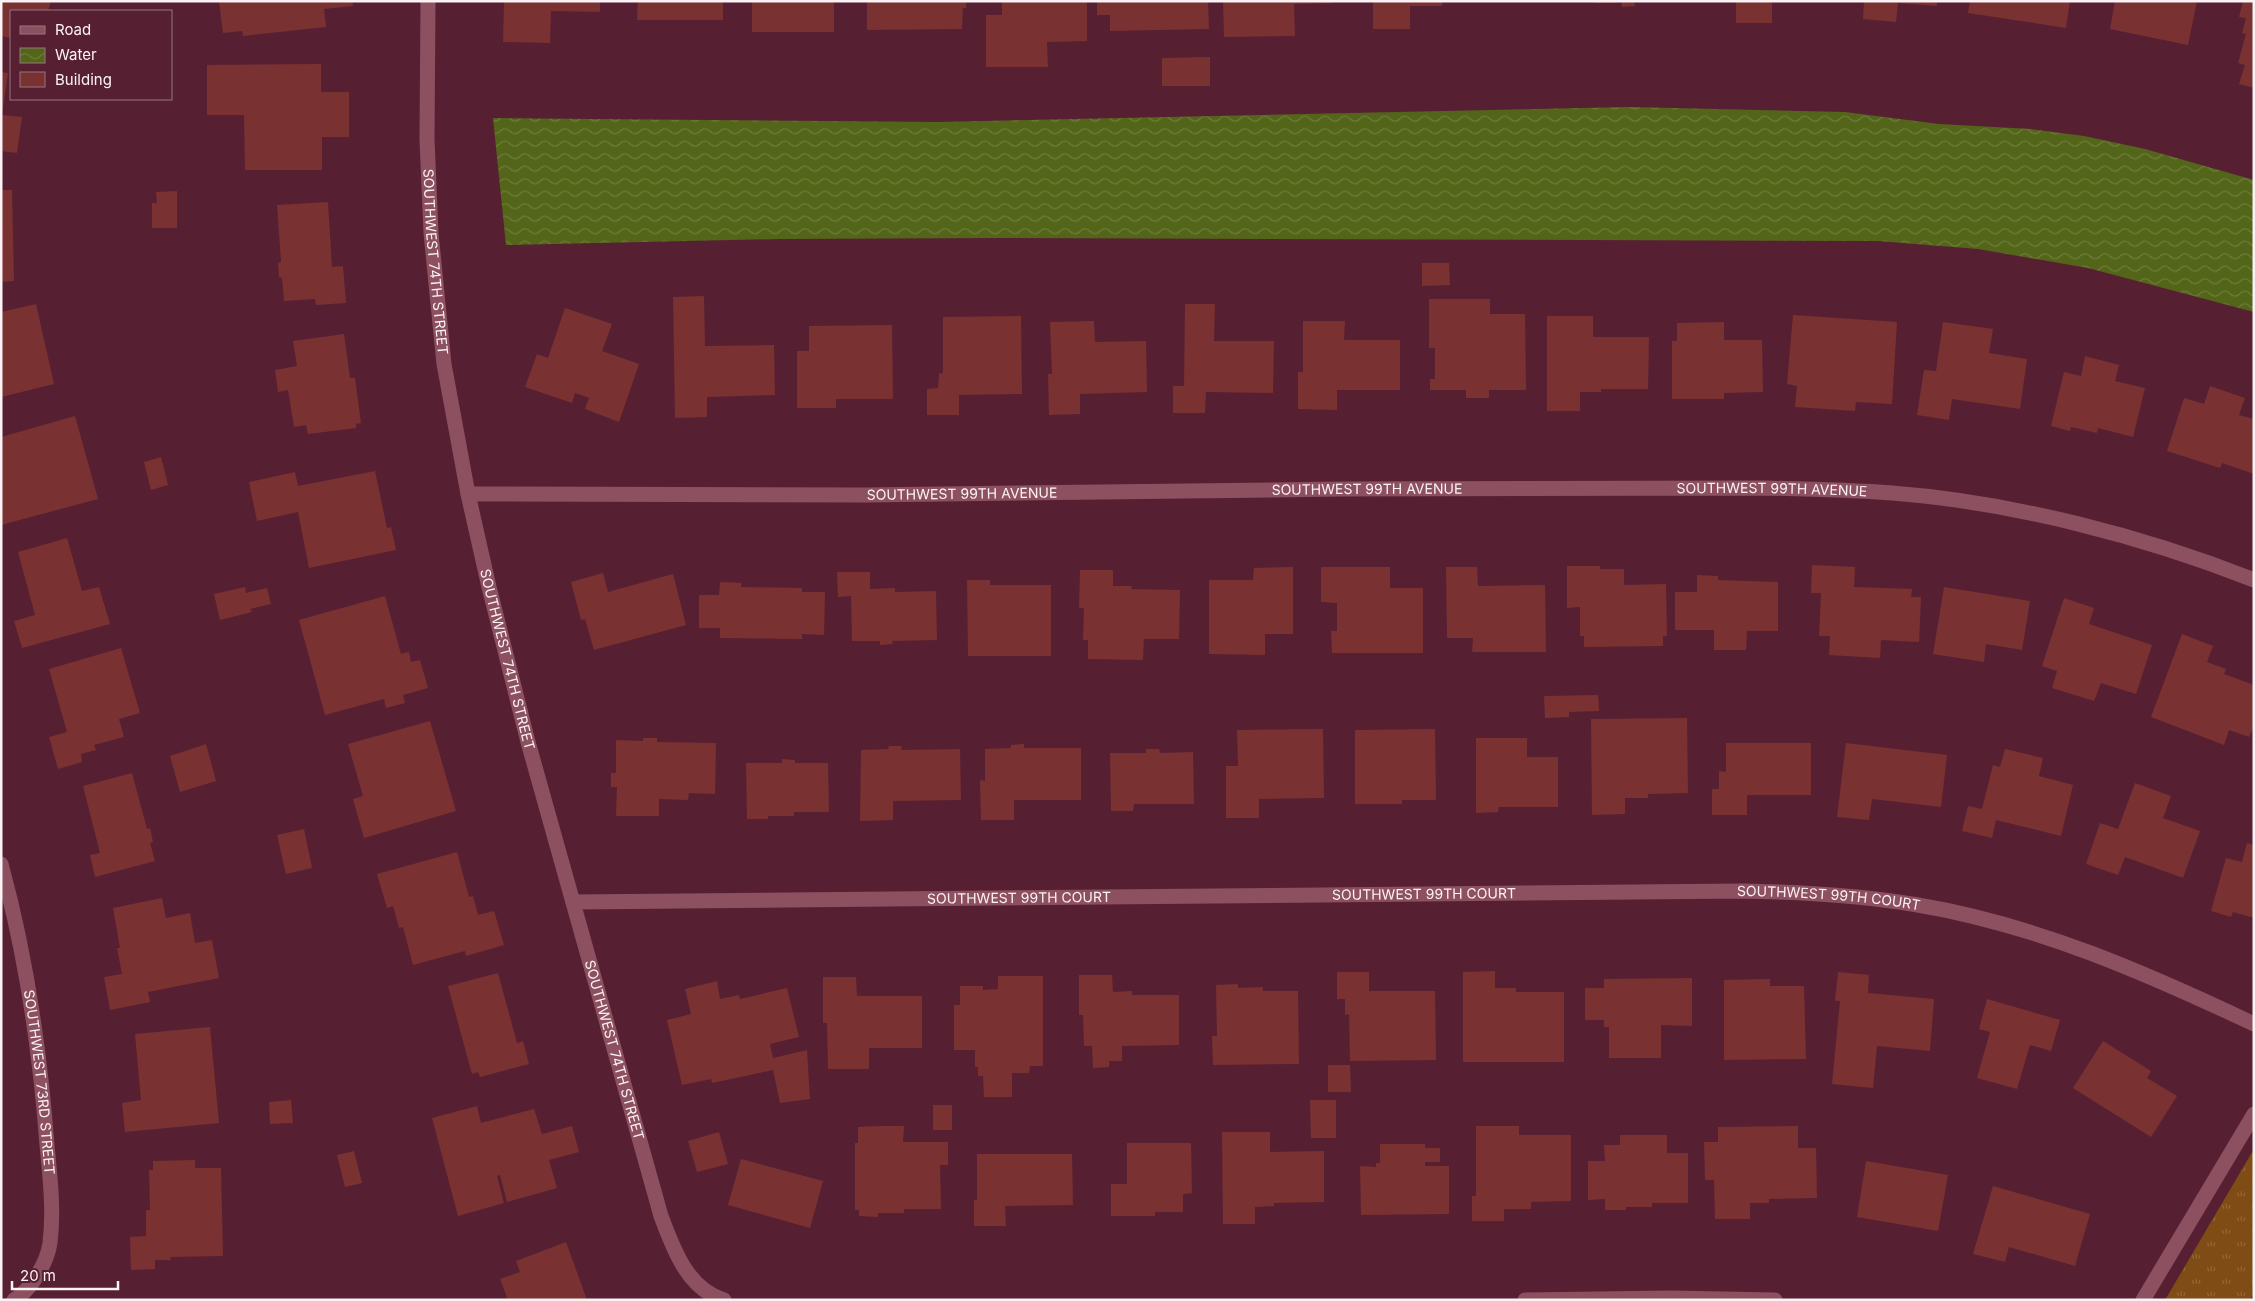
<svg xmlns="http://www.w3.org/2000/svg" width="2255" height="1301" viewBox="0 0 2255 1301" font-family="Inter,sans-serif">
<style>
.grass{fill:url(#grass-tufts)}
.water{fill:url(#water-waves)}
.building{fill:#793132}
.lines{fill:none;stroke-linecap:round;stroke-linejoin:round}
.minor{stroke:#8d5061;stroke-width:15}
.labels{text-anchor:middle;stroke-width:4;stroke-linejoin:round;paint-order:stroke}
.street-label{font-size:14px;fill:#faf2f4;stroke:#572032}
</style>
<defs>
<pattern id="grass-tufts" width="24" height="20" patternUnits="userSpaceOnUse" patternTransform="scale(1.25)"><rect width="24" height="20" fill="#7f4c15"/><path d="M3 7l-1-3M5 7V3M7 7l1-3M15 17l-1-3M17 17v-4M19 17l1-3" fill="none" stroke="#926638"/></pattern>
<pattern id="water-waves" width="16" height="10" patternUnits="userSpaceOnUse" patternTransform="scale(1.25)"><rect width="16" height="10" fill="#536519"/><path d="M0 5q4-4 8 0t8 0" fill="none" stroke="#6d7c3b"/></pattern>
</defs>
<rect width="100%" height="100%" fill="#572032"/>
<!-- grass -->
<path class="grass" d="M2254 1149V1293L2250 1300H2165Z"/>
<!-- water -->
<path class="water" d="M1628 107 1845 112 1939 124 2031 129 2084 136 2145 149 2254 180V312L2088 268 1978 249 1878 241 993 238 781 239 506 245 493 118 938 122Z"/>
<!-- building -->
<g class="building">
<path d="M1 1H51L48 11H11V38L1 36Z"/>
<path d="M219 1H352L353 6 324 9 326 27 243 36 242 31 223 33Z"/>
<path d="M504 1H600V12L551 11 550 43 503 42Z"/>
<path d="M638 1H723V20H637Z"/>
<rect x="752" y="1" width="82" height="31"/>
<path d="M867 1H966V8H963L962 29 867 30Z"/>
<path d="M1002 1H1087V41L1047 42 1048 67H986V15H1002Z"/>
<path d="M1097 1H1208L1209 29 1110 31V15H1097Z"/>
<path d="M1223 1H1332V3L1294 4 1295 36 1224 37Z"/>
<path d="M1373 1H1443L1442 6H1410V29H1373Z"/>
<rect x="1594" y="1" width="21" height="2"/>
<path d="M1621 1H1634L1635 6 1622 7Z"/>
<rect x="1736" y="1" width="36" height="22"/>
<path d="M1864 1H1937V6L1898 3 1896 22 1863 19Z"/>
<path d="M1970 1H2070L2066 28 1968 13Z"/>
<path d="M2115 1H2197L2188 45 2110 29Z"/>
<path d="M2243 1H2254V88L2239 84 2245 65 2238 63 2246 34 2242 33 2246 18 2239 17Z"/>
<path d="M1210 57V86H1162V58Z"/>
<path d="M321 64V92H349V137H322V170H245L244 115H207V65Z"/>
<path d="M1 72 8 73 2 115 22 117 17 153 1 151Z"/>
<path d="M1 190H12L14 281 1 282Z"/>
<path d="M177 191V228H152V203H157L156 192Z"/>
<path d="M328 202 332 267 343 266 346 303 316 305 315 299 284 301 282 278 279 277 278 263 281 262 277 205Z"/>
<path d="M1422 263H1449L1450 285 1422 286Z"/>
<path d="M704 296 705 346 774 345 775 395 707 397V417L675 418 673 297Z"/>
<path d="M1429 299H1490V314H1525L1526 390H1489V398H1466V390H1430V379H1435V348H1429Z"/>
<path d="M36 304 54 384 1 397V312Z"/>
<path d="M1185 304H1215L1214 341H1274L1273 393 1206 392 1205 413H1173V386H1184Z"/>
<path d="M565 308 612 324 602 351 639 364 619 422 585 409 589 398 575 393 572 403 525 387 537 354 548 358Z"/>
<path d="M1793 315 1897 322 1892 404 1856 402 1855 411 1795 407 1797 386 1787 384Z"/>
<path d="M1021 316 1022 394 959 395V415H927V389L938 388 939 374 943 373V317Z"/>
<path d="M1547 316H1593V337H1649L1648 389H1601V392H1580V411H1547Z"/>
<path d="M1094 321 1095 342 1146 341 1147 392 1080 394V414L1049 415 1048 374H1052L1050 322Z"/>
<path d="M1303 321H1345L1344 340H1400V390H1337V410L1298 409V372H1303Z"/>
<path d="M1724 322V340H1762L1763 392 1724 393V399H1672V341H1677V323Z"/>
<path d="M1943 322 1993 329 1989 353 2027 359 2020 409 1952 399 1949 420 1917 415 1924 370 1936 371Z"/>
<path d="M892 325 893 399H836V408H797V351H809V326Z"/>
<path d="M344 334 350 378H355L361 423 356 424V428L308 434 306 425 294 427 288 390 278 392 275 370 297 366 293 341Z"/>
<path d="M2085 356 2119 365 2115 381 2145 388 2133 437 2098 428 2097 433 2071 427 2070 431 2051 426 2064 372 2081 376Z"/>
<path d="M2210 386 2245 398 2239 415 2254 419V474L2222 463 2220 468 2167 451 2184 398 2204 404Z"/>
<path d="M75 416 98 499 1 525V437Z"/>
<path d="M161 457 168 485 151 490 144 462Z"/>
<path d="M375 471 387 528 391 527 396 550 309 568 298 512 257 521 249 482 295 472 298 486Z"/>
<path d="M67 538 82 591 99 587 110 624 22 648 14 621 35 615 18 552Z"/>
<path d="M1812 565 1855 567 1854 587 1912 589 1911 597H1921L1919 642 1881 640 1880 658 1829 655 1830 636H1819L1821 593H1811Z"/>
<path d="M1567 566H1600V569H1624V585L1666 584 1667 636H1663V646L1584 647V636H1580V607L1567 608Z"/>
<path d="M1293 567V634H1265V655L1209 654V580H1253L1254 568Z"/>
<path d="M1321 567H1390V588H1423V653H1332L1331 631H1337V603L1321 602Z"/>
<path d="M1446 567H1477L1478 586 1545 585 1546 652H1472L1473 638H1447Z"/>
<path d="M1080 570H1113V586H1132L1131 589 1180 590 1179 639H1144L1143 660 1088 659V640H1083L1084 608H1079Z"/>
<path d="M837 572H870V589L895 588V592L936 591 937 640 892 641 893 644 880 645V641H852L851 596 838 597Z"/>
<path d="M603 573 608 592 673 574 686 625 594 650 585 619 581 620 571 582Z"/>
<path d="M1697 575 1718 576V580L1778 582V631H1747L1746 650H1714V630H1675V592H1697Z"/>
<path d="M967 580H990V585H1051V656H968Z"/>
<path d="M720 582 741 583V587L802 588V592H825L824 635 802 634V639L720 638V628H699V595H719Z"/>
<path d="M245 587 246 593 267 588 271 604 250 609 252 612 220 620 214 594Z"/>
<path d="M1944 587 2030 601 2022 650 1986 644 1984 662 1933 654Z"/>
<path d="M385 596 401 654 409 652 411 662 420 660 428 688 403 695 405 703 386 708 384 699 325 715 299 620Z"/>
<path d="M2064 598 2094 608 2089 624 2152 645 2136 694 2101 683 2094 701 2052 688 2057 671 2042 666Z"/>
<path d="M2182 634 2213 646 2207 662 2226 669 2224 674 2254 685V726L2249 737 2229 730 2224 745 2151 717Z"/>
<path d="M121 648 140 713 119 719 124 737 94 745 96 750 81 754 82 762 58 769 49 737 67 732 49 669Z"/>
<path d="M1598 695 1599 711 1569 712V717L1545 718 1544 696Z"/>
<path d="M1687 718 1688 793 1648 794V798H1625V814L1592 815 1591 719Z"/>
<path d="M430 721 456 811 364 838 353 799 363 796 348 744Z"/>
<path d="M1323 729 1324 798 1259 799V818H1226V766H1238L1237 730Z"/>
<path d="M1435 729 1436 800H1402V804H1355V730Z"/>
<path d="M643 738H657V742L716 743 715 794 689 793 688 800 659 799V816H616L617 787H611V773H616V740L643 741Z"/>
<path d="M1476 738H1527V757H1558V807H1499L1498 812 1476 813Z"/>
<path d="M1726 743H1811V795H1747V815H1712V789H1719V771L1726 772Z"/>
<path d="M1846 743 1947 755 1941 807 1872 799 1869 820 1837 817Z"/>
<path d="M206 744 216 781 180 792 170 756Z"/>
<path d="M1024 744V748H1081V800H1014V820H981L980 780 985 781V749L1011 748V745Z"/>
<path d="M889 746H902L901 750 960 749 961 800 893 801V820L860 821 861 750 888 749Z"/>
<path d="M1146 749H1159L1160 753 1193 752 1194 804H1134L1133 811H1111L1110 753H1146Z"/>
<path d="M2005 749 2043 758 2039 776 2073 785 2061 836 1996 820 1992 838 1962 831 1968 806 1982 809 1993 765 2000 767Z"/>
<path d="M782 759 795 760V763H828L829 812H794V816H768V819H747L746 763H782Z"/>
<path d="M132 773 147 829 150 828 153 842 150 843 155 861 95 877 90 855 100 853 83 786Z"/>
<path d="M2135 783 2171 796 2163 818 2200 831 2183 878 2125 857 2118 875 2086 864 2100 823 2118 829Z"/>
<path d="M304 829 312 868 286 874 277 835Z"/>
<path d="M2247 843 2254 845V918L2233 912 2231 917 2211 911 2226 858 2242 862Z"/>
<path d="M457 852 469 897 473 896 478 915 494 911 504 945 466 956 465 951 413 965 403 927 399 928 393 906 387 908 377 874Z"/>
<path d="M162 898 166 918 190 913 195 943 212 940 219 978 148 992 150 1002 110 1010 104 977 122 974 117 948H120L113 908Z"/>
<path d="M1495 971V988H1516V992H1564V1062H1463V972Z"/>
<path d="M1337 972H1369V991H1435L1436 1060 1350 1061 1349 1014 1345 1015V999H1337Z"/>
<path d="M1838 972 1869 975 1868 993 1934 999 1930 1051 1877 1046 1873 1088 1832 1084 1840 1001H1835Z"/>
<path d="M498 973 517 1043 523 1041 529 1064 480 1077 478 1072 472 1074 448 986Z"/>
<path d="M1079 975H1112L1113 992 1132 991V995H1179V1045L1122 1046V1061H1109V1067L1093 1068 1092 1046H1084L1083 1015H1079Z"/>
<path d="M998 976H1043V1066H1030L1029 1073H1012V1097H984L983 1076H978V1067H975V1050H954V1005H960V986H983V990L998 989Z"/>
<path d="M823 977H856L857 996H922V1048H869V1069H828L827 1023H823Z"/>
<path d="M1692 978V1026L1661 1025V1058H1609V1027H1604V1020H1585V988H1604V979Z"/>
<path d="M1770 979V986H1804L1806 1059 1724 1060V980Z"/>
<path d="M717 981 720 999 739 995 740 999 787 988 799 1037 770 1044 773 1058 807 1050 810 1099 780 1103 773 1070 712 1083 711 1079 682 1085 667 1020 691 1014 685 989Z"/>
<path d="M1238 984V988L1263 987V991H1298L1299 1064 1213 1065 1212 1036H1217L1216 985Z"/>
<path d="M1987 999 2060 1020 2051 1051 2030 1045 2017 1089 1977 1078 1990 1032 1979 1029Z"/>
<path d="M210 1027 219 1123 125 1132 122 1103 141 1100 135 1034Z"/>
<path d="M2103 1041 2151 1071 2147 1078 2177 1096 2151 1137 2073 1088Z"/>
<path d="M1328 1065H1350L1351 1092H1328Z"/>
<path d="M291 1100 293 1123 270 1124 269 1102Z"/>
<path d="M1310 1100H1336V1138H1311Z"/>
<rect x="933" y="1105" width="19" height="25"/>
<path d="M477 1106 481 1123 534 1109 542 1134 572 1126 579 1152 549 1160 557 1188 507 1202 500 1175 497 1176 504 1203 458 1216 432 1118Z"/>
<path d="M881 1126H904L903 1142H948V1165H940L941 1209H904V1213H878V1217L859 1216V1210H855V1143H858V1127Z"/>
<path d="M1476 1126H1519V1135H1571V1201L1531 1202V1209H1504V1221H1472V1196H1476Z"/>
<path d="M1798 1126V1148H1816L1817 1198 1769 1199V1203H1750V1219H1715L1714 1180H1705L1704 1142H1718V1127Z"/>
<path d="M719 1132 728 1164 697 1172 688 1141Z"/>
<path d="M1222 1132H1270V1152L1324 1151V1202L1274 1203V1206L1255 1207V1224H1223Z"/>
<path d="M1620 1135H1667V1153H1688V1203H1652V1207H1626V1210H1605V1199L1588 1200V1161H1605L1604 1145H1620Z"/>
<path d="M1127 1143H1191L1192 1193 1183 1194V1212H1155V1216H1111V1184H1127Z"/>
<path d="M1380 1144H1425V1148H1440V1162H1425V1166H1449V1214L1361 1215 1360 1166 1376 1167V1163H1380Z"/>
<path d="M354 1151 362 1183 345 1187 337 1155Z"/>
<path d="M977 1154H1072L1073 1205 1005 1206 1006 1226H974V1200H977Z"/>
<path d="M741 1159 823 1181 810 1228 728 1205Z"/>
<path d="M195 1160V1168H221L223 1256 170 1257 171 1260H155V1269L131 1270 130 1237 146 1236V1210H150L149 1170H153V1161Z"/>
<path d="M1866 1161 1948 1175 1938 1231 1857 1217Z"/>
<path d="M1993 1186 2090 1214 2075 1266 2009 1247 2005 1262 1973 1254Z"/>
<path d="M566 1242 587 1300H508L500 1279 520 1272 516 1261Z"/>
</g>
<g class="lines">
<!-- minor -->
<g class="minor">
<path id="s1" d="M428 1 427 139 431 233 444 364 468 494 489 587 528 742 661 1216C673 1248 687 1289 724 1300"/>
<path id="s2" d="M468 494 866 495 1343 489 1763 488C1806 489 1849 490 1892 493 2011 502 2143 536 2254 580"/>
<path id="s3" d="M1 864C26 955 40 1051 47 1145 50 1177 54 1211 50 1243 47 1263 31 1290 14 1300"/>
<path id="s4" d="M573 902 1744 891C1803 892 1861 895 1918 905 2037 925 2146 973 2254 1024"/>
<path d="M1525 1300 1670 1298 1775 1300"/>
<path d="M2143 1300 2254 1114"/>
</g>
</g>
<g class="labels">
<!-- street labels -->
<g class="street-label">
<text dy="5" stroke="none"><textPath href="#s1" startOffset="261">SOUTHWEST 74TH STREET</textPath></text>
<text dy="5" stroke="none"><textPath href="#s2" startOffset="899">SOUTHWEST 99TH AVENUE</textPath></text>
<text dy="5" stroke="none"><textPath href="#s2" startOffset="1304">SOUTHWEST 99TH AVENUE</textPath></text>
<text dy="5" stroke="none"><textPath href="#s2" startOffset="494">SOUTHWEST 99TH AVENUE</textPath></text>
<text dy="5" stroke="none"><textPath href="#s1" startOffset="666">SOUTHWEST 74TH STREET</textPath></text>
<text dy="5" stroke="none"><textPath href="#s4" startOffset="851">SOUTHWEST 99TH COURT</textPath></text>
<text dy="5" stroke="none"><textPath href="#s4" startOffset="446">SOUTHWEST 99TH COURT</textPath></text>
<text dy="5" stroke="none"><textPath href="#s4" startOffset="1256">SOUTHWEST 99TH COURT</textPath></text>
<text dy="5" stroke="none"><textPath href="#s1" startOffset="1071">SOUTHWEST 74TH STREET</textPath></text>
<text dy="5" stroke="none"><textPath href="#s3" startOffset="222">SOUTHWEST 73RD STREET</textPath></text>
</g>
</g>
<!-- border -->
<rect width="2255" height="1301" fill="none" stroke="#faf2f4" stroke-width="5"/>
<!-- legend -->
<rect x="10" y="10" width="162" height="90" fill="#572032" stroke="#987480"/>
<rect x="20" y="26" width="25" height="8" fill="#8d5061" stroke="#987480"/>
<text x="55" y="35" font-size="15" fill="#faf2f4">Road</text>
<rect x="20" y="48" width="25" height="15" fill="url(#water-waves)" stroke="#987480"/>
<text x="55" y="60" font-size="15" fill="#faf2f4">Water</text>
<rect x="20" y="72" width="25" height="15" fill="#793132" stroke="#987480"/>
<text x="55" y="85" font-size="15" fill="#faf2f4">Building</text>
<!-- scale -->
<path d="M12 1281v8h106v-8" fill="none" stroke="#faf2f4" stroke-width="2.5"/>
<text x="20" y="1281" font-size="15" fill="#faf2f4" stroke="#572032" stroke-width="4" paint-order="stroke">20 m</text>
</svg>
